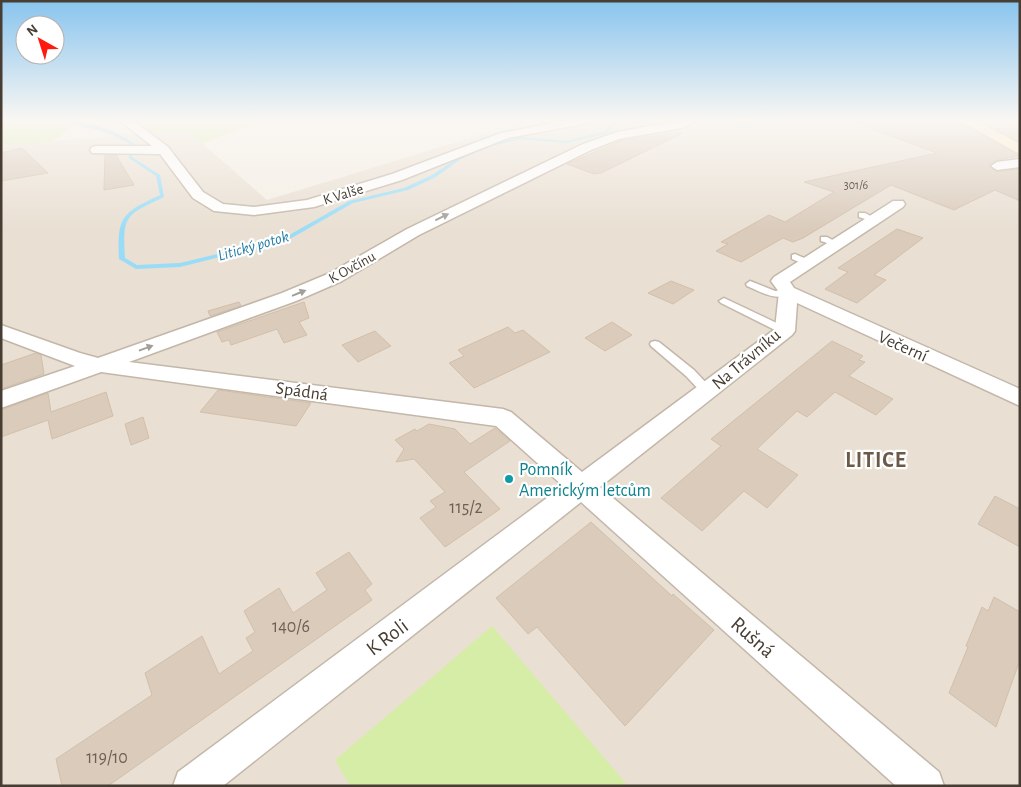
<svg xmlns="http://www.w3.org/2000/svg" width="1021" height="787" viewBox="0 0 1021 787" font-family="'Alegreya Sans',sans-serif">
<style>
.residential{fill:#e9dfd2}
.green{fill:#d6eda8}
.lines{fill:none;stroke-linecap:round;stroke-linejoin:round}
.stream{fill:#99dcf8;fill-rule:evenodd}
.building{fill:#dacbbb;stroke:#d2bfab}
.service-casing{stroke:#c3b7a9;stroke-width:3}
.minor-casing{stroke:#c3b7a9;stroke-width:3}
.secondary-casing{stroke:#dcc091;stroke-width:2}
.service{fill:#fff;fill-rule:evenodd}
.minor{fill:#fff;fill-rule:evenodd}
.secondary{fill:#ffeac3;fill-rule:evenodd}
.oneway{fill:#a39e99}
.culture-dot{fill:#0f9aa8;stroke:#fff;stroke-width:2}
.labels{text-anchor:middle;stroke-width:4.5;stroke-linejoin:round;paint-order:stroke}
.far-number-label{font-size:12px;fill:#6c6055}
.far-street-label{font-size:15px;fill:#473d33;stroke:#fff}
.far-water-label{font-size:16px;font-style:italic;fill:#1f7aa4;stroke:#fff}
.street-label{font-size:18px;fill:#473d33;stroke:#fff}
.culture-label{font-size:18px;fill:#0d838f;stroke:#fff;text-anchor:start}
.near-number-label{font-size:18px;fill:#6c6055}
.near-street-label{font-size:21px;fill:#473d33;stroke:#fff}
.district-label{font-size:22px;font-weight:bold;letter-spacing:1px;fill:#6b5a49;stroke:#fff}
</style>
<rect width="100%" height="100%" fill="#f4eee4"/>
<!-- residential -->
<path class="residential" d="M558 120H1020V786H1V145L187 130 267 200 483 134Z"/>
<!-- green -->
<g class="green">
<path d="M1 120H81L53 141 1 145Z"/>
<path d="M155 120H266L202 143 187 130 144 133 138 128Z"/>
<path d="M492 626 628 786H350L335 760Z"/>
</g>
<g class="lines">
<!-- stream -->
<g class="stream">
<path d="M56 120C82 120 114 128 134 144L132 157 160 175 164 197C126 215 122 215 125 258L137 265 180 263 284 238 349 201 404 188 432 175 459 157 486 145 521 137 566 141 603 132 615 120H623L618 122 605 134 566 143 521 139 488 147 461 159 436 177 408 190 353 203 288 240 180 267 136 269 119 259C117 216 122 213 160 195L156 176 129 158 130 144C107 129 82 128 56 120Z"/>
<path d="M775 120H788L744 127 713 124 715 123 744 125Z"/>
</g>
</g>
<!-- building -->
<g class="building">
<path d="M856 120H956L1020 156 997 160 989 165 997 172 1020 169V201L995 190 954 210 891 185 803 238 793 242 783 238 741 262 716 251 728 244 721 242 769 215 785 222 834 192 804 182 937 153 855 123Z"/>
<path d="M1020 128V142L995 129Z"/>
<path d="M680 132 681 134 601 173 594 174 567 164 620 141Z"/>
<path d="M22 148 48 173 1 181V153Z"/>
<path d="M105 155H116L134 185 104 190Z"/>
<path d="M897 229 923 238 874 275 886 280 857 303 825 289 848 272 838 268Z"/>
<path d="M671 281 694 290 673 304 648 293Z"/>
<path d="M239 302 241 306 210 316 208 311Z"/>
<path d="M304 302 309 318 299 322 307 335 284 343 277 329 231 345 229 340 222 342 217 332Z"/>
<path d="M612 322 632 335 605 351 585 338Z"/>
<path d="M508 327 515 333 523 330 550 352 474 388 449 363 464 356 458 350Z"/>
<path d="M375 331 391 346 358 362 342 345Z"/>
<path d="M832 341 863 356 859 360 865 362 849 376 893 399 876 415 835 392 807 417 797 411 757 449 798 475 767 508 744 491 702 531 661 498 721 446 711 439Z"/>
<path d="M36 353 41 355 44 374 1 389V365Z"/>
<path d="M218 390 261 396 311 403 296 426 200 412Z"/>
<path d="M106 392 113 416 52 439 48 420 1 437V410L48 393 51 412Z"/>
<path d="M143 417 149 438 131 445 125 424Z"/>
<path d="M429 424 455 429 470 444 495 428 510 441 464 472 500 509 445 547 420 518 436 507 430 501 445 492 414 459 396 462 404 449 395 440 415 429 417 431Z"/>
<path d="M995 496 1020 509V547L978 524Z"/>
<path d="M591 522 672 596 673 594 714 630 625 726 537 627 528 634 496 598Z"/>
<path d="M349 552 372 584 365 590 372 600 108 786H62L56 759 152 695 145 673 202 636 219 674 253 651 246 638 255 632 244 611 279 588 293 613 327 590 316 573Z"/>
<path d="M994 597 1020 612V660L996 727 949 693 968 647 966 646 982 607 988 611Z"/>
</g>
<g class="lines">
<defs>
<g id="service">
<path d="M859 213H865L878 220 874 222 859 217Z"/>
<path d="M821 237H827L840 244 836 246 821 241Z"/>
<path d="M795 254 811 261 812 263 808 266 792 259V255Z"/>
<path d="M750 281 775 291 788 289 793 292C779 303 761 292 747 286L746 284Z"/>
<path d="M724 298 789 329 790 331 785 334 781 333 721 303 719 301Z"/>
<path d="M655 341 659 342 694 370 711 388 713 391 711 394H703L686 376 651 346 650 344 651 342Z"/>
</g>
<g id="minor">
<path d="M119 120H133L168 147 203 192 223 204 254 207 307 200 392 174 501 133 568 120H594L589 123 508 138 402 180 314 207 254 215 214 211 193 198 160 154 92 153 90 150 92 147 96 146H152Z"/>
<path d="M683 120H700L682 128 619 139 591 150 419 235 342 281 296 301 129 362 503 409 511 412 582 472 775 329 779 292 771 281 774 277 893 201H903L905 204 903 207 790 282 794 288 1020 389V406L797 303 795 331 792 335 600 487 939 772 944 786H896L581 502 223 786H173L178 772 563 486 496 426 101 372 1 408V391L75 366 1 338V325L80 353 98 358 282 293 330 273 407 229 583 144 617 132Z"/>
<path d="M1020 159V167L997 170 991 166 997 162Z"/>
</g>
<path id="secondary" d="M958 120H975L1020 144V154Z"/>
</defs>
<!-- service casing -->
<use href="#service" class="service-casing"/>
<!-- minor casing -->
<use href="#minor" class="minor-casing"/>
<!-- secondary casing -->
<use href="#secondary" class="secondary-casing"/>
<!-- service -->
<use href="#service" class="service"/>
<!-- minor -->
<use href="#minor" class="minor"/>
<!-- secondary -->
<use href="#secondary" class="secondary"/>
</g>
<!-- one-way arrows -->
<defs><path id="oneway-solid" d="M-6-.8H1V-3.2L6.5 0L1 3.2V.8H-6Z" transform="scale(1.25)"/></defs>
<g class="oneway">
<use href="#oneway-solid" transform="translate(442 217) rotate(-26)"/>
<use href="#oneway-solid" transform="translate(299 293) rotate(-22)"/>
<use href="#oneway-solid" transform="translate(146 348) rotate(-20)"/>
</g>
<!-- sky -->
<linearGradient id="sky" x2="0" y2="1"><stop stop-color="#88c4ee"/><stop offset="0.52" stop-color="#faf7f3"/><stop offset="1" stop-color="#faf7f3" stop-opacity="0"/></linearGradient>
<rect width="1021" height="231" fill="url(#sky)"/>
<!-- markers -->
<circle class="culture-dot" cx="509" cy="479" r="5"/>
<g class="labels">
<!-- far-number labels -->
<g class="far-number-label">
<text x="856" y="189">301/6</text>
</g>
<!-- far-street labels -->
<g class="far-street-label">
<text transform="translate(343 194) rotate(-17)" y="5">K Valše</text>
<text transform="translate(352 267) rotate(-29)" y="5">K Ovčínu</text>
</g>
<!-- far-water labels -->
<g class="far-water-label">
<text transform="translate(253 245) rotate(-16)" y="6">Litický potok</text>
</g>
<!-- street labels -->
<g class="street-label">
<text transform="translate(903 346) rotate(24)" y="6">Večerní</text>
<text transform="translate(746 359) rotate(-40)" y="6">Na Trávníku</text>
<text transform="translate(302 391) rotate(8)" y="6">Spádná</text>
</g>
<!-- culture labels -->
<g class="culture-label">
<text x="519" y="475">Pomník<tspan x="519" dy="21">Americkým letcům</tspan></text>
</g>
<!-- near-number labels -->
<g class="near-number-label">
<text x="466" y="513">115/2</text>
<text x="291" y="632">140/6</text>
<text x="107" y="763">119/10</text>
</g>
<!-- near-street labels -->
<g class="near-street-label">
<text transform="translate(387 637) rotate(-37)" y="7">K Roli</text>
<text transform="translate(753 637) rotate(41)" y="7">Rušná</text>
</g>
<!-- district labels -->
<g class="district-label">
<text x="876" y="467">LITICE</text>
</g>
</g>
<!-- border -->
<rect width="1021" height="787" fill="none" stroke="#473d33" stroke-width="5"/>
<!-- north arrow -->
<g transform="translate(40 40) rotate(321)"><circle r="24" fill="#ffffff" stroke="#b5b1ad"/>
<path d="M0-4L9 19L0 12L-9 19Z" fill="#ff1a10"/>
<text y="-8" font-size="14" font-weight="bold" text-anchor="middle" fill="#473d33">N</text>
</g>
</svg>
